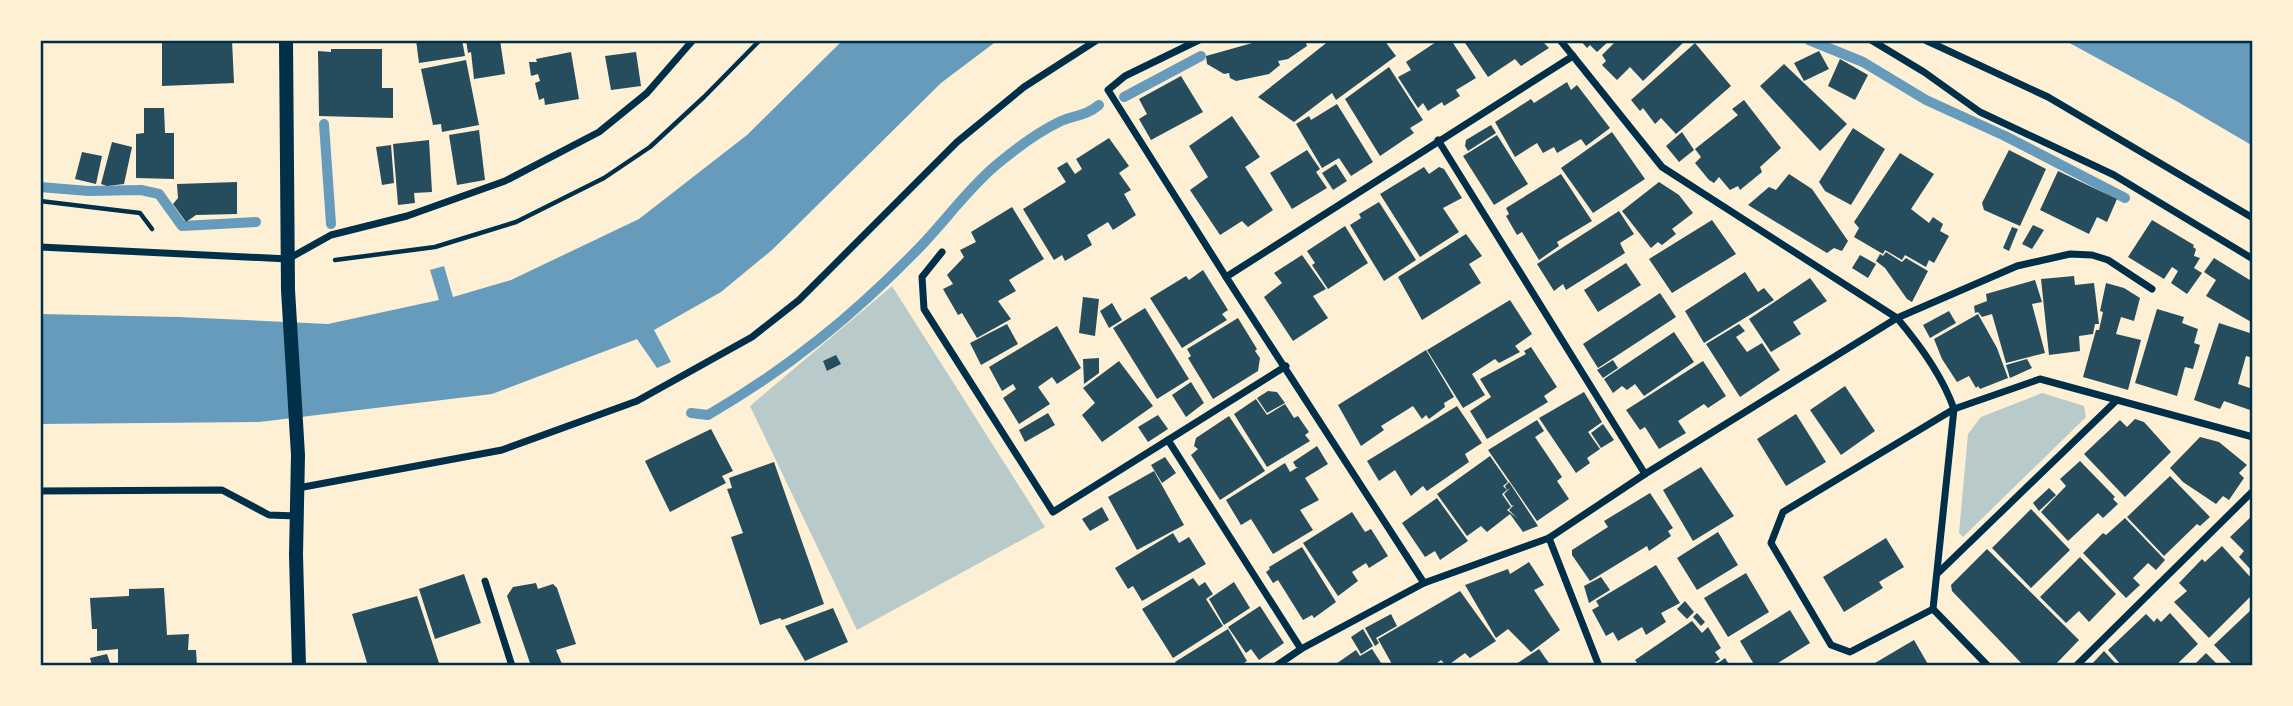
<svg xmlns="http://www.w3.org/2000/svg" width="2293" height="706" viewBox="0 0 2293 706" font-family="'Fira Sans',sans-serif">
<style>
.green{fill:#b9caca}
.water{fill:#669bbc}
.lines{fill:none;stroke-linecap:round;stroke-linejoin:round}
.stream{stroke:#669bbc;stroke-width:10}
.building{fill:#264d5e}
.path{stroke:#003049;stroke-width:4.5}
.minor{stroke:#003049;stroke-width:7}
.secondary{stroke:#003049;stroke-width:14}
.neatline{fill:none;stroke:#003049;stroke-width:2.5}
</style>
<rect width="100%" height="100%" fill="#fdf0d5"/>
<!-- green -->
<g class="green">
<path d="M892 286 1045 527 857 630 750 406Z"/>
<path d="M2042 393 2084 406 2086 417 1963 537 1959 533 1968 434 1981 417Z"/>
</g>
<!-- water -->
<g class="water">
<path d="M843 40H998L941 83 772 250 721 292 654 330 671 362 657 368 637 339 492 394 259 422 40 424V314L179 317 328 324 439 300 430 270 444 266 453 297 511 280 639 219 747 135Z"/>
<path d="M2064 40H2253V146L2178 102Z"/>
</g>
<g class="lines">
<!-- stream -->
<g class="stream">
<path d="M1809 40 1863 62 1926 100 2005 136 2125 198"/>
<path d="M1124 97 1201 56"/>
<path d="M324 124 331 224"/>
<path d="M40 187 88 191 141 190 159 194 182 226 256 222"/>
<path d="M691 413 708 415C789 368 854 315 919 248 945 221 967 190 995 166 1015 149 1038 132 1061 121 1077 114 1084 117 1099 105"/>
</g>
</g>
<!-- building -->
<g class="building">
<path d="M162 40H232L234 83 162 86Z"/>
<path d="M416 40H462L465 56 419 63Z"/>
<path d="M466 40H500L505 74 474 79 471 52 468 53Z"/>
<path d="M1263 40H1305L1307 46 1288 59 1278 61 1280 65 1269 74 1236 81 1230 78 1229 73 1224 74 1207 64 1206 56Z"/>
<path d="M1330 40H1384L1396 56 1336 100 1332 93 1294 122 1258 97Z"/>
<path d="M1439 40H1451L1476 78 1456 90 1460 96 1444 106 1442 102 1428 111 1423 103 1418 108 1398 77 1411 70 1406 62Z"/>
<path d="M1463 40H1541L1549 48 1521 66 1515 59 1488 77Z"/>
<path d="M1580 40H1610L1597 52 1590 45 1587 48Z"/>
<path d="M1617 40H1686L1643 81 1630 67 1617 80 1602 65 1606 61 1602 55Z"/>
<path d="M1695 43 1731 86 1676 134 1661 118 1655 124 1643 108 1640 111 1631 100Z"/>
<path d="M331 49H382V88H393V118L319 116 318 51 331 52Z"/>
<path d="M1819 51 1829 69 1804 81 1794 63Z"/>
<path d="M571 52 579 99 545 105 544 98 539 100 535 83 540 81 538 74 531 76 529 62H537L536 59Z"/>
<path d="M636 52 641 86 611 90 605 56Z"/>
<path d="M1840 59 1868 75 1855 100 1828 86Z"/>
<path d="M466 60 479 125 442 132 441 124 433 125 421 69Z"/>
<path d="M1784 64 1847 124 1820 151 1760 86Z"/>
<path d="M1389 67 1423 120 1410 128 1414 133 1380 156 1345 99Z"/>
<path d="M1181 76 1203 112 1151 140 1139 119 1147 114 1139 99Z"/>
<path d="M1567 82 1571 90 1577 85 1610 128 1586 146 1581 139 1557 153 1554 147 1543 153 1537 143 1515 157 1495 122 1531 99 1534 103Z"/>
<path d="M1744 100 1781 148 1760 167 1762 172 1740 190 1738 186 1730 190 1719 177 1714 183 1709 180 1695 163 1701 157 1695 149 1738 115 1732 109Z"/>
<path d="M1337 104 1373 162 1351 176 1339 158 1322 168 1296 124 1309 116 1311 120Z"/>
<path d="M144 108H164L165 133H174V179L136 178V134L144 133Z"/>
<path d="M1232 116 1260 157 1245 167 1273 210 1248 227 1242 221 1220 235 1190 190 1208 177 1189 146Z"/>
<path d="M1491 125 1496 133 1468 151 1465 146 1466 140Z"/>
<path d="M1853 128 1885 149 1851 205 1825 191 1819 182Z"/>
<path d="M479 130 485 180 457 185 449 135Z"/>
<path d="M1612 132 1645 179 1593 213 1561 168Z"/>
<path d="M1682 132 1694 150 1679 162 1666 146Z"/>
<path d="M1497 135 1528 184 1494 205 1463 156Z"/>
<path d="M1109 138 1129 166 1119 173 1131 190 1124 194 1136 215 1113 230 1108 222 1087 235 1092 245 1065 261 1062 255 1054 260 1023 209 1066 182 1057 168 1067 162 1075 174 1082 169 1076 159Z"/>
<path d="M429 140 432 192 414 193 415 203 398 205 393 144Z"/>
<path d="M112 142 132 147 124 184 107 186 101 184Z"/>
<path d="M391 145 394 183 382 185 376 147Z"/>
<path d="M1307 150 1320 169 1316 172 1327 188 1292 209 1270 173Z"/>
<path d="M2009 150 2046 169 2020 226 1984 210 1982 203Z"/>
<path d="M82 152 102 156 96 184 75 179Z"/>
<path d="M1900 153 1934 174 1911 209 1929 223 1933 217 1943 224 1940 231 1949 236 1934 263 1929 260 1926 267 1905 255 1902 260 1885 250 1883 254 1854 237 1859 228 1854 222Z"/>
<path d="M1336 164 1347 181 1333 190 1322 173Z"/>
<path d="M1424 167 1429 174 1439 167 1444 169 1462 198 1443 208 1459 232 1420 257 1380 194Z"/>
<path d="M2058 171 2117 199 2107 222 2097 217 2089 234 2040 210Z"/>
<path d="M1561 174 1592 221 1557 242 1559 246 1539 260 1522 232 1517 235 1506 216 1509 214 1506 208Z"/>
<path d="M1789 174 1812 189 1848 241 1842 251 1834 248 1827 253 1748 205 1769 187 1776 190Z"/>
<path d="M237 182V214L196 215 186 222 173 204 178 198 177 184Z"/>
<path d="M1659 182 1679 195 1693 213 1672 229 1676 234 1662 245 1658 242 1651 248 1622 211Z"/>
<path d="M1379 202 1416 260 1384 281 1350 225 1361 218 1359 214Z"/>
<path d="M1012 207 1044 259 1009 280 1016 291 998 301 1011 319 977 338 962 313 958 315 943 289 953 284 947 275 964 257 960 250 976 242 971 232Z"/>
<path d="M1619 211 1634 234 1620 243 1625 253 1566 290 1563 284 1554 291 1537 264Z"/>
<path d="M1712 220 1736 254 1672 293 1649 259Z"/>
<path d="M2152 220 2194 245 2193 247 2196 249 2194 256 2200 258 2194 268 2202 273 2187 294 2171 283 2178 271 2172 267 2164 279 2128 257Z"/>
<path d="M2033 225 2044 230 2032 249 2022 244Z"/>
<path d="M1345 226 1368 263 1328 289 1312 265 1315 263 1307 251Z"/>
<path d="M2012 227 2018 229 2009 251 2003 248Z"/>
<path d="M1466 234 1482 256 1469 264 1481 283 1422 320 1398 277Z"/>
<path d="M1886 252 1902 262 1906 258 1928 271 1912 302 1907 299 1885 268 1876 261 1880 254 1883 256Z"/>
<path d="M1302 255 1326 289 1313 296 1328 318 1293 341 1264 297 1282 283 1274 273Z"/>
<path d="M1860 255 1876 264 1868 278 1852 268Z"/>
<path d="M2214 258 2253 282V323L2206 296 2216 280 2204 272Z"/>
<path d="M1626 263 1641 285 1598 312 1584 290Z"/>
<path d="M1203 270 1228 310 1222 314 1227 320 1182 348 1150 298 1186 276 1189 280Z"/>
<path d="M1745 272 1758 292 1764 288 1774 300 1704 343 1685 311Z"/>
<path d="M2074 276 2075 285 2094 283 2099 324H2095L2093 334 2079 336 2080 351 2049 355 2041 279Z"/>
<path d="M1810 278 1827 301 1793 322 1801 334 1771 352 1749 319Z"/>
<path d="M2035 280 2042 302 2032 304 2045 353 2006 363 1992 314 1982 317 1978 312 1975 313 1974 306 1987 301 1986 294Z"/>
<path d="M2106 283 2124 288 2140 298 2134 321 2121 317 2116 334 2141 340 2128 390 2083 377 2096 330H2099L2103 312 2100 311Z"/>
<path d="M1660 293 1676 317 1598 368 1583 344Z"/>
<path d="M1083 297 1099 299 1095 336 1079 333Z"/>
<path d="M1510 300 1532 334 1515 346 1520 352 1499 363 1495 359 1472 374 1485 395 1463 408 1427 350Z"/>
<path d="M1112 303 1122 320 1109 328 1100 311Z"/>
<path d="M1145 308 1189 379 1157 399 1113 328Z"/>
<path d="M2157 309 2184 317 2182 323 2198 329 2194 343 2200 345 2193 369 2185 367 2177 396 2135 383Z"/>
<path d="M1949 311 1956 323 1930 338 1923 325Z"/>
<path d="M1978 314 1997 348 2008 378 1980 389 1978 386 1976 388 1969 376 1957 382 1942 359 1934 339Z"/>
<path d="M1238 318 1257 349 1255 351 1260 358 1258 371 1213 399 1188 358 1191 356 1187 349Z"/>
<path d="M2219 323 2253 334V358L2246 356 2238 384 2253 389V402L2250 410 2224 401 2220 409 2194 400Z"/>
<path d="M1007 324 1018 344 981 365 970 343Z"/>
<path d="M1739 324 1745 331 1736 337 1747 352 1762 343 1780 370 1740 397 1706 344Z"/>
<path d="M1057 326 1081 368 1057 384 1052 377 1038 387 1050 404 1019 424 1003 398 1016 389 1013 384 1002 391 989 367Z"/>
<path d="M1674 332 1694 362 1644 396 1635 384 1627 390 1622 386 1613 393 1604 379Z"/>
<path d="M1531 347 1557 387 1544 396 1548 402 1487 439 1470 411 1491 397 1480 379 1526 354 1524 351Z"/>
<path d="M1426 350 1454 397 1444 403 1445 407 1429 419 1426 415 1422 419 1413 406 1381 426 1384 430 1361 446 1338 405Z"/>
<path d="M836 355 841 364 827 371 823 361Z"/>
<path d="M1099 358V373L1084 384 1083 359Z"/>
<path d="M2027 359 2032 368 2010 378 2006 365Z"/>
<path d="M1613 360 1618 368 1603 378 1597 370Z"/>
<path d="M1119 361 1153 406 1102 442 1082 415 1095 403 1083 388Z"/>
<path d="M1703 361 1726 396 1708 408 1704 404 1678 421 1686 433 1659 449 1645 427 1640 430 1626 410Z"/>
<path d="M1191 382 1204 403 1186 417 1172 395Z"/>
<path d="M1845 386 1875 431 1841 455 1810 410Z"/>
<path d="M1268 391 1277 392 1285 403 1267 413 1257 398Z"/>
<path d="M1584 392 1602 422 1588 432 1600 449 1587 458 1590 463 1576 473 1539 418Z"/>
<path d="M1256 399 1267 415 1285 404 1294 418 1298 416 1309 432 1305 435 1310 441 1267 467 1234 414Z"/>
<path d="M1457 406 1482 443 1465 454 1469 462 1427 491 1423 486 1411 496 1395 470 1379 481 1367 461Z"/>
<path d="M1048 413 1055 425 1025 442 1019 430Z"/>
<path d="M1796 414 1826 462 1786 486 1757 439Z"/>
<path d="M1158 415 1168 429 1148 442 1138 427Z"/>
<path d="M1229 416 1265 471 1220 500 1191 455 1198 449 1194 446 1196 438Z"/>
<path d="M2135 419 2144 422 2171 452 2125 497 2084 454 2120 420 2127 427Z"/>
<path d="M1537 420 1544 431 1535 437 1562 477 1557 481 1569 499 1537 521 1488 450Z"/>
<path d="M1603 424 1614 440 1601 448 1591 433Z"/>
<path d="M711 429 733 471 722 476 726 483 670 512 645 461Z"/>
<path d="M2200 437 2219 442 2247 465 2239 473 2244 478 2229 500 2223 496 2216 504 2183 482 2170 468Z"/>
<path d="M1317 446 1328 464 1305 478 1319 500 1300 510 1313 530 1273 554 1251 519 1241 525 1226 500 1285 463 1290 472 1298 467H1296L1293 462Z"/>
<path d="M1490 456 1508 482 1503 486 1507 490 1502 494 1511 507 1507 510 1517 518 1509 510 1514 505 1512 506 1504 494 1510 488 1507 490 1505 486 1509 482 1538 526 1523 532 1510 514 1487 532 1481 526 1467 536 1437 494Z"/>
<path d="M1165 457 1176 473 1162 483 1151 465Z"/>
<path d="M2080 461 2115 497 2113 499 2118 504 2103 518 2098 513 2068 541 2041 512 2066 486 2060 479Z"/>
<path d="M774 462 824 604 782 620 780 618 760 625 731 537 743 533 727 489 732 488 729 478Z"/>
<path d="M1701 467 1734 516 1693 541 1663 490Z"/>
<path d="M1154 471 1184 525 1137 550 1108 497Z"/>
<path d="M2170 476 2210 517 2200 526 2197 524 2164 556 2127 517Z"/>
<path d="M2049 488 2056 495 2039 511 2033 503Z"/>
<path d="M1650 493 1673 528 1668 531 1671 536 1649 551 1647 546 1590 581 1572 555V550L1608 527 1604 521Z"/>
<path d="M1437 498 1468 541 1440 560 1435 551 1425 557 1402 523Z"/>
<path d="M1102 507 1109 520 1090 531 1082 519Z"/>
<path d="M2031 509 2070 550 2031 588 1992 548Z"/>
<path d="M1352 512 1365 532 1371 529 1388 556 1369 568 1366 563 1352 572 1358 581 1338 596 1303 543Z"/>
<path d="M2253 515V572L2239 557 2244 551 2230 537Z"/>
<path d="M2125 518 2165 560 2156 570 2148 563 2133 578 2140 585 2126 598 2083 553 2103 533 2106 535Z"/>
<path d="M1718 532 1738 565 1697 590 1677 558Z"/>
<path d="M1173 533 1179 543 1189 537 1206 564 1142 601 1133 586 1128 589 1115 568Z"/>
<path d="M1886 538 1904 567 1879 582 1883 588 1844 612 1823 577Z"/>
<path d="M2222 546 2253 580V594L2209 638 2174 602 2187 591 2179 583 2202 559 2205 562Z"/>
<path d="M1302 547 1336 602 1314 618 1312 615 1303 620 1278 580 1273 583 1266 572 1270 569 1269 567Z"/>
<path d="M1987 549 2079 640 2054 666H2024L1952 591 1951 585Z"/>
<path d="M2080 557 2116 594 2089 622 2079 611 2066 623 2040 597Z"/>
<path d="M1529 562 1544 585 1534 590 1560 630 1531 652 1508 629 1496 638 1465 585 1508 569 1510 574Z"/>
<path d="M1656 565 1680 603 1661 613 1666 622 1646 635 1642 627 1618 641 1613 632 1606 636 1592 610 1599 606 1596 601Z"/>
<path d="M1746 573 1769 612 1728 637 1704 598Z"/>
<path d="M464 574 481 623 435 639 419 589Z"/>
<path d="M1601 577 1610 590 1589 603 1584 586Z"/>
<path d="M1193 578 1199 586 1205 582 1213 594 1206 599 1223 626 1173 658 1142 609Z"/>
<path d="M1234 582 1250 608 1224 625 1209 599Z"/>
<path d="M536 583 538 589 553 584 557 588 576 644 556 650 562 664 556 666H531L507 596 513 587Z"/>
<path d="M164 588 167 635 189 634 188 650H196L197 666H118V649L97 651V629H92L90 598 129 596V589Z"/>
<path d="M1460 591 1496 641 1470 658 1465 653 1447 666 1441 660 1433 666H1393L1378 639Z"/>
<path d="M417 596 440 666H368L352 614Z"/>
<path d="M1685 601 1694 612 1687 619 1677 609Z"/>
<path d="M1260 606 1284 643 1259 660 1251 649 1246 653 1228 627Z"/>
<path d="M833 608 848 642 805 661 785 626Z"/>
<path d="M2253 608V666H2234L2214 645Z"/>
<path d="M1790 610 1810 643 1773 666H1755L1740 641Z"/>
<path d="M1697 613 1705 622 1701 626 1693 617Z"/>
<path d="M2170 613 2198 644 2175 666H2122L2108 650 2146 614 2154 622 2157 618 2161 622Z"/>
<path d="M1391 614 1397 626 1376 638 1379 643 1375 646 1365 628Z"/>
<path d="M1692 621 1702 633 1708 627 1721 648 1715 652 1720 659 1710 666H1639L1635 660Z"/>
<path d="M1228 629 1247 661 1239 666H1178L1175 662Z"/>
<path d="M1363 629 1373 646 1361 654 1351 637Z"/>
<path d="M1914 640 1929 666H1876L1875 663Z"/>
<path d="M1372 649 1383 666H1333L1356 650 1360 656Z"/>
<path d="M1539 649 1551 666H1513Z"/>
<path d="M2104 651 2118 666H2090Z"/>
<path d="M2206 653 2219 666H2193Z"/>
<path d="M107 654 111 666H92L90 658Z"/>
<path d="M1725 658 1730 666H1714Z"/>
</g>
<g class="lines">
<!-- path -->
<g class="path">
<path d="M40 201 140 213 152 229"/>
<path d="M335 260 435 247 516 222 604 178 650 147 704 97 760 40"/>
</g>
<!-- minor -->
<g class="minor">
<path d="M1199 40 1125 76 1108 90 1226 277"/>
<path d="M1560 40 1573 56"/>
<path d="M1871 40 1924 72 1980 112 2114 175 2253 259"/>
<path d="M1925 40 2048 97 2253 218"/>
<path d="M1438 140 1645 474"/>
<path d="M40 247 288 259 331 235 407 216 505 181 599 132 647 93 693 40"/>
<path d="M942 252 922 277 924 309 1053 512 1168 440"/>
<path d="M1286 366 1168 440 1301 649 1424 583"/>
<path d="M298 488 502 450 637 401 752 337 799 300 957 142 1024 87 1097 40"/>
<path d="M40 491 222 490 269 515 297 516"/>
<path d="M1549 538 1424 583 1226 277 1573 56 1662 167 1897 318C1920 345 1942 375 1954 409L1933 609 1988 666"/>
<path d="M1938 573 2117 400"/>
<path d="M485 581 512 666"/>
<path d="M1933 609 1850 652 1831 645 1771 543 1783 512 1954 409 2040 379 2253 437"/>
<path d="M1276 666 1301 649"/>
<path d="M1599 666 1549 538 1645 474 1897 318 2017 266 2070 254 2092 255 2108 260 2152 289"/>
<path d="M2076 666 2253 491"/>
</g>
<!-- secondary -->
<path class="secondary" d="M286 40 288 290 298 455 296 555 299 666"/>
</g>
<!-- border -->
<rect width="2293" height="706" fill="none" stroke="#fdf0d5" stroke-width="84"/>
<rect x="42" y="42" width="2209" height="622" class="neatline"/>
</svg>
